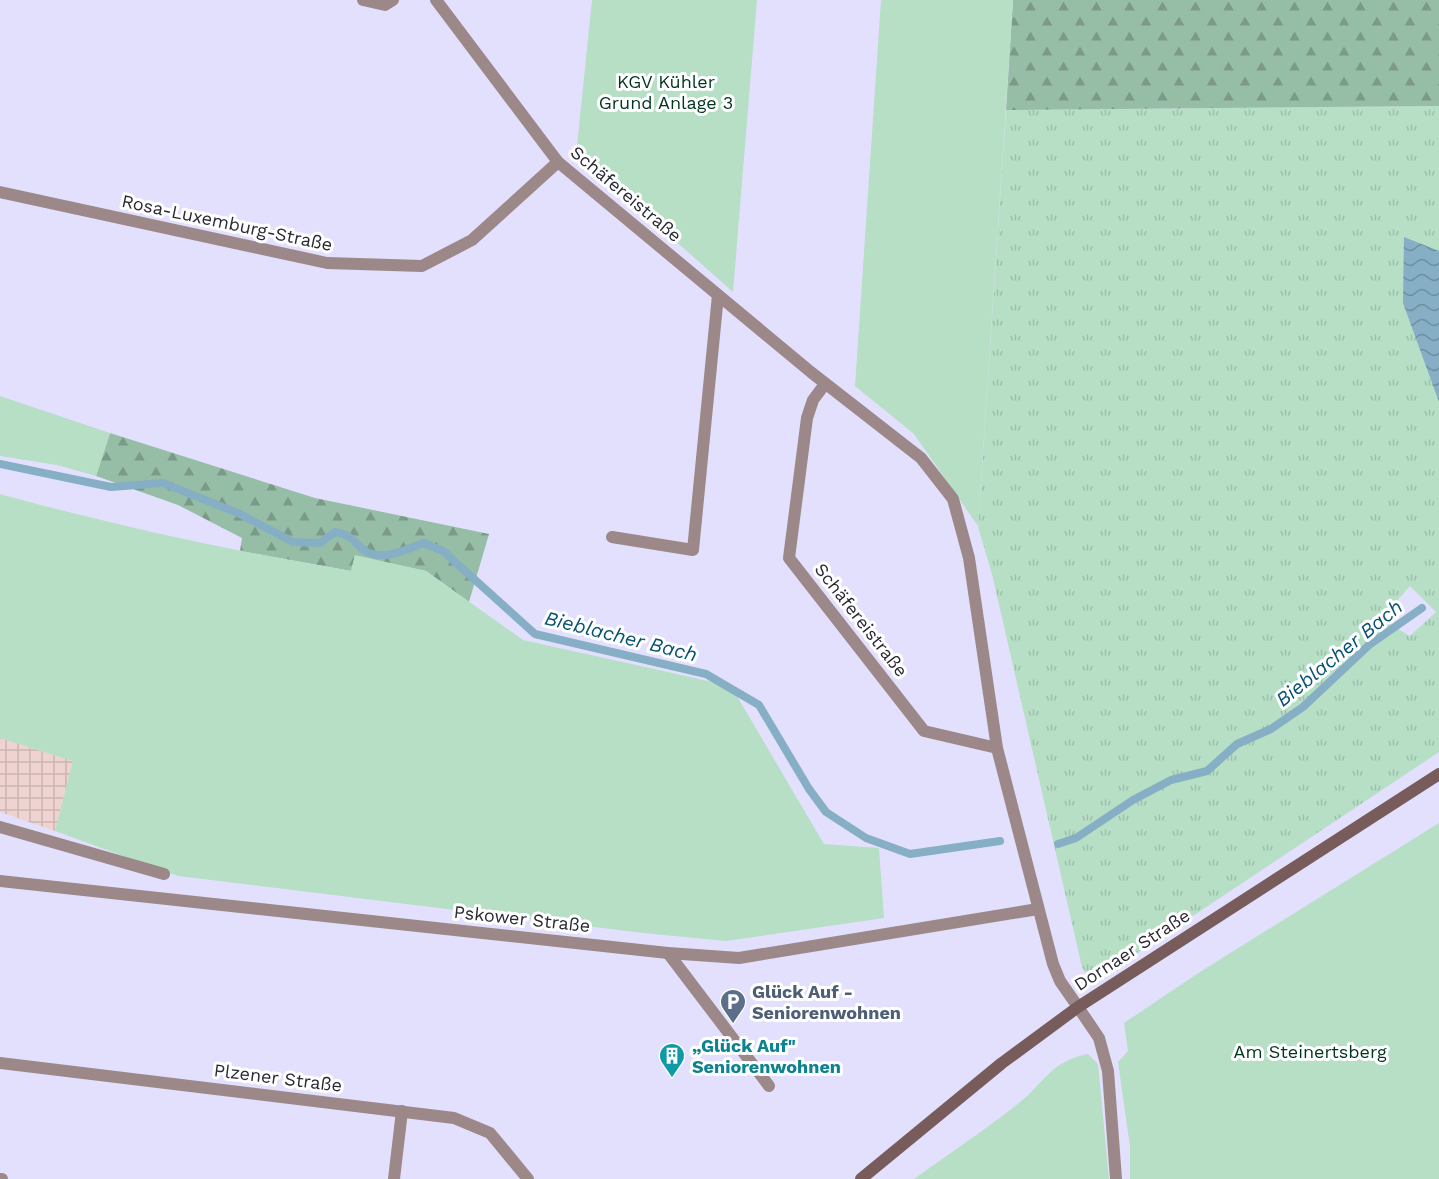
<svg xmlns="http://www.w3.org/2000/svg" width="1439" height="1179" viewBox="0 0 1439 1179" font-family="'Work Sans',sans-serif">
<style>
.industrial{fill:url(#industrial-grid)}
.grass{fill:url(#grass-tufts);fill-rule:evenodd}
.forest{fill:url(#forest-firs)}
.garden{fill:#b6dfc6}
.water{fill:url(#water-waves)}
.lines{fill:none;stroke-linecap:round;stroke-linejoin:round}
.stream{stroke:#86aec5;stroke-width:8}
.lane{stroke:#9c8888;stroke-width:12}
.street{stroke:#9c8888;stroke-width:12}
.secondary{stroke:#785c5c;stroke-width:12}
.labels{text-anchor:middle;stroke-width:6;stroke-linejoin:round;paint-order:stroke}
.park-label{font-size:18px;fill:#00351e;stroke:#fff}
.street-label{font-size:18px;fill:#2a2934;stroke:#fff}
.service-label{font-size:18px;font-weight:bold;fill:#4e5e75;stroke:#fff;text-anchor:start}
.culture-label{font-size:18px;font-weight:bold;fill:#0d838f;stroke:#fff;text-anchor:start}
.water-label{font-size:20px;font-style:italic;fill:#085273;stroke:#fff}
</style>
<defs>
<pattern id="industrial-grid" width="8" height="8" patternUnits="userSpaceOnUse" patternTransform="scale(1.5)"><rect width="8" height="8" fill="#eed3d0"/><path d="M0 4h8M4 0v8" fill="none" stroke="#ccb5b3"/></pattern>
<pattern id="grass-tufts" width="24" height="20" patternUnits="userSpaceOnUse" patternTransform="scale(1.5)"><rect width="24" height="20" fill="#b6dfc6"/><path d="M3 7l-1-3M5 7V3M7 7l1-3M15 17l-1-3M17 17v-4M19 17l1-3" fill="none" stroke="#9dbfab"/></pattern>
<pattern id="forest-firs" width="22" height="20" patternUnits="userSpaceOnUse" patternTransform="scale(1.5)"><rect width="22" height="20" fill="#96bea6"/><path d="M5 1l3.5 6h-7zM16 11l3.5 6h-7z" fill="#7b9a88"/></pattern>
<pattern id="water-waves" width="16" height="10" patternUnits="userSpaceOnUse" patternTransform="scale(1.5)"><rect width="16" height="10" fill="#86aec5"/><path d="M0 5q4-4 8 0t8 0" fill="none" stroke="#6e8ea1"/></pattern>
</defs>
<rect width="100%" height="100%" fill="#e3e0fe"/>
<!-- industrial -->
<path class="industrial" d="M0 738 73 761 55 831 0 812Z"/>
<!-- grass -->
<path class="grass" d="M1439 106V752L1092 983 1082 967 992 574 978 527 1006 110ZM1410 586 1436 612 1410 636 1381 619Z"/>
<!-- forest -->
<g class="forest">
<path d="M1013 0H1439V106L1006 110Z"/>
<path d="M110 433 315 498 489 534 469 602 426 571 355 556 351 571 240 551 242 538 178 505 96 476Z"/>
</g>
<!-- garden -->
<g class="garden">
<path d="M592 0H757L733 292 644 213 577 146Z"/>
<path d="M881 0H1013L978 526 914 434 855 386Z"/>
<path d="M0 396 110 433 96 476 57 465 0 456Z"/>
<path d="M0 494C116 526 233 551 351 571L355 555 426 571 523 640 731 686 824 844 879 848 884 918 726 941 643 933 178 876 55 831 73 761 0 738Z"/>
<path d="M1439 823V1179H1130V1147L1118 1062 1128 1051 1124 1023 1203 970Z"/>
<path d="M1088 1054 1098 1064 1109 1179H914C949 1154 985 1130 1019 1103 1045 1082 1051 1061 1088 1054Z"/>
</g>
<!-- water -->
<path class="water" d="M1404 237 1439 251V402L1403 303Z"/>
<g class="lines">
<!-- stream -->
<g class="stream">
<path d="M0 464 111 487 163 483 240 514 293 542 320 543 335 532C359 537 352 544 367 552 384 561 407 549 424 543L443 551 535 634 706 674 759 705 809 789 826 812 866 838 910 854 1000 841"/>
<path d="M1058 844 1076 838 1133 800 1171 780 1207 771 1237 744 1271 729 1303 707 1369 645 1422 608"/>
</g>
<!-- lane -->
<g class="lane">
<path d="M0 827 164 874"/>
<path d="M668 953 769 1086"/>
<path d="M1078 1007 1099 1038 1108 1071 1116 1179"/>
<path d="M0 1179H2"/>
<path d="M394 1179 402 1111"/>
</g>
<!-- street -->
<g class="street">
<path d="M363 0 385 5 393 0"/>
<path d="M436 0 558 162 812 373 921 458 953 499 969 558 997 748 1053 964 1060 981 1078 1007"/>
<path d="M0 192 327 263 422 266 472 240 558 162"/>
<path d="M825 384 813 400 807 418 789 558 924 731 997 748"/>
<path d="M612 537 693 550 718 295"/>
<path d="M0 881 668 953 739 958 1038 909"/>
<path d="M0 1063 454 1118 490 1133 528 1179"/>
</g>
<!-- secondary -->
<path class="secondary" d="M861 1179 1002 1063 1078 1007 1439 774"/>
</g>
<!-- icons -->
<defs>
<symbol id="parking-pin" viewBox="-11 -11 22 30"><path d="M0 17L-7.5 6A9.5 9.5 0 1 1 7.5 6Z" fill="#5c6f8a" stroke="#fff"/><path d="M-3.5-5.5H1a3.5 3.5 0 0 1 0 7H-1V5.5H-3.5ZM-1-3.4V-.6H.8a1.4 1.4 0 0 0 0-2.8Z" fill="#fff"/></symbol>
<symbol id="building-pin" viewBox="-11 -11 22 30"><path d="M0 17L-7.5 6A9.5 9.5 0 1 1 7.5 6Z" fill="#0f9aa8" stroke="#fff"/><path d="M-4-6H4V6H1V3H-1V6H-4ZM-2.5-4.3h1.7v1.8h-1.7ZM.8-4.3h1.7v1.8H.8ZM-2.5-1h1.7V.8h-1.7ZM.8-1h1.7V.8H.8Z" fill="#fff"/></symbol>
</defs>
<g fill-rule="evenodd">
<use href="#parking-pin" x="718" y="987" width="30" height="40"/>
<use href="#building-pin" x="657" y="1041" width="30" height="40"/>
</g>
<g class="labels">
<!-- park labels -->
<g class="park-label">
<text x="666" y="88">KGV Kühler<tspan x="666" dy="21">Grund Anlage 3</tspan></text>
<text x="1310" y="1058">Am Steinertsberg</text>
</g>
<!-- street labels -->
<g class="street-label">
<text transform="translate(626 194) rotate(40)" y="6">Schäfereistraße</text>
<text transform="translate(227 223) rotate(12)" y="6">Rosa-Luxemburg-Straße</text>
<text transform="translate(861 620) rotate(52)" y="6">Schäfereistraße</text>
<text transform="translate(522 919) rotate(6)" y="6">Pskower Straße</text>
<text transform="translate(1132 950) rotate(-33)" y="6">Dornaer Straße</text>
<text transform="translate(278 1078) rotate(7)" y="6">Plzener Straße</text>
</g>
<!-- service labels -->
<g class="service-label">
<text x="752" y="998">Glück Auf -<tspan x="752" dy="21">Seniorenwohnen</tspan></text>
</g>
<!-- culture labels -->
<g class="culture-label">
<text x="692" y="1052">„Glück Auf"<tspan x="692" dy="21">Seniorenwohnen</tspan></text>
</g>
<!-- water labels -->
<g class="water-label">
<text transform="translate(621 636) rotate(14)" y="7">Bieblacher Bach</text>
<text transform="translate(1339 653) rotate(-39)" y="7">Bieblacher Bach</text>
</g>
</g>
</svg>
